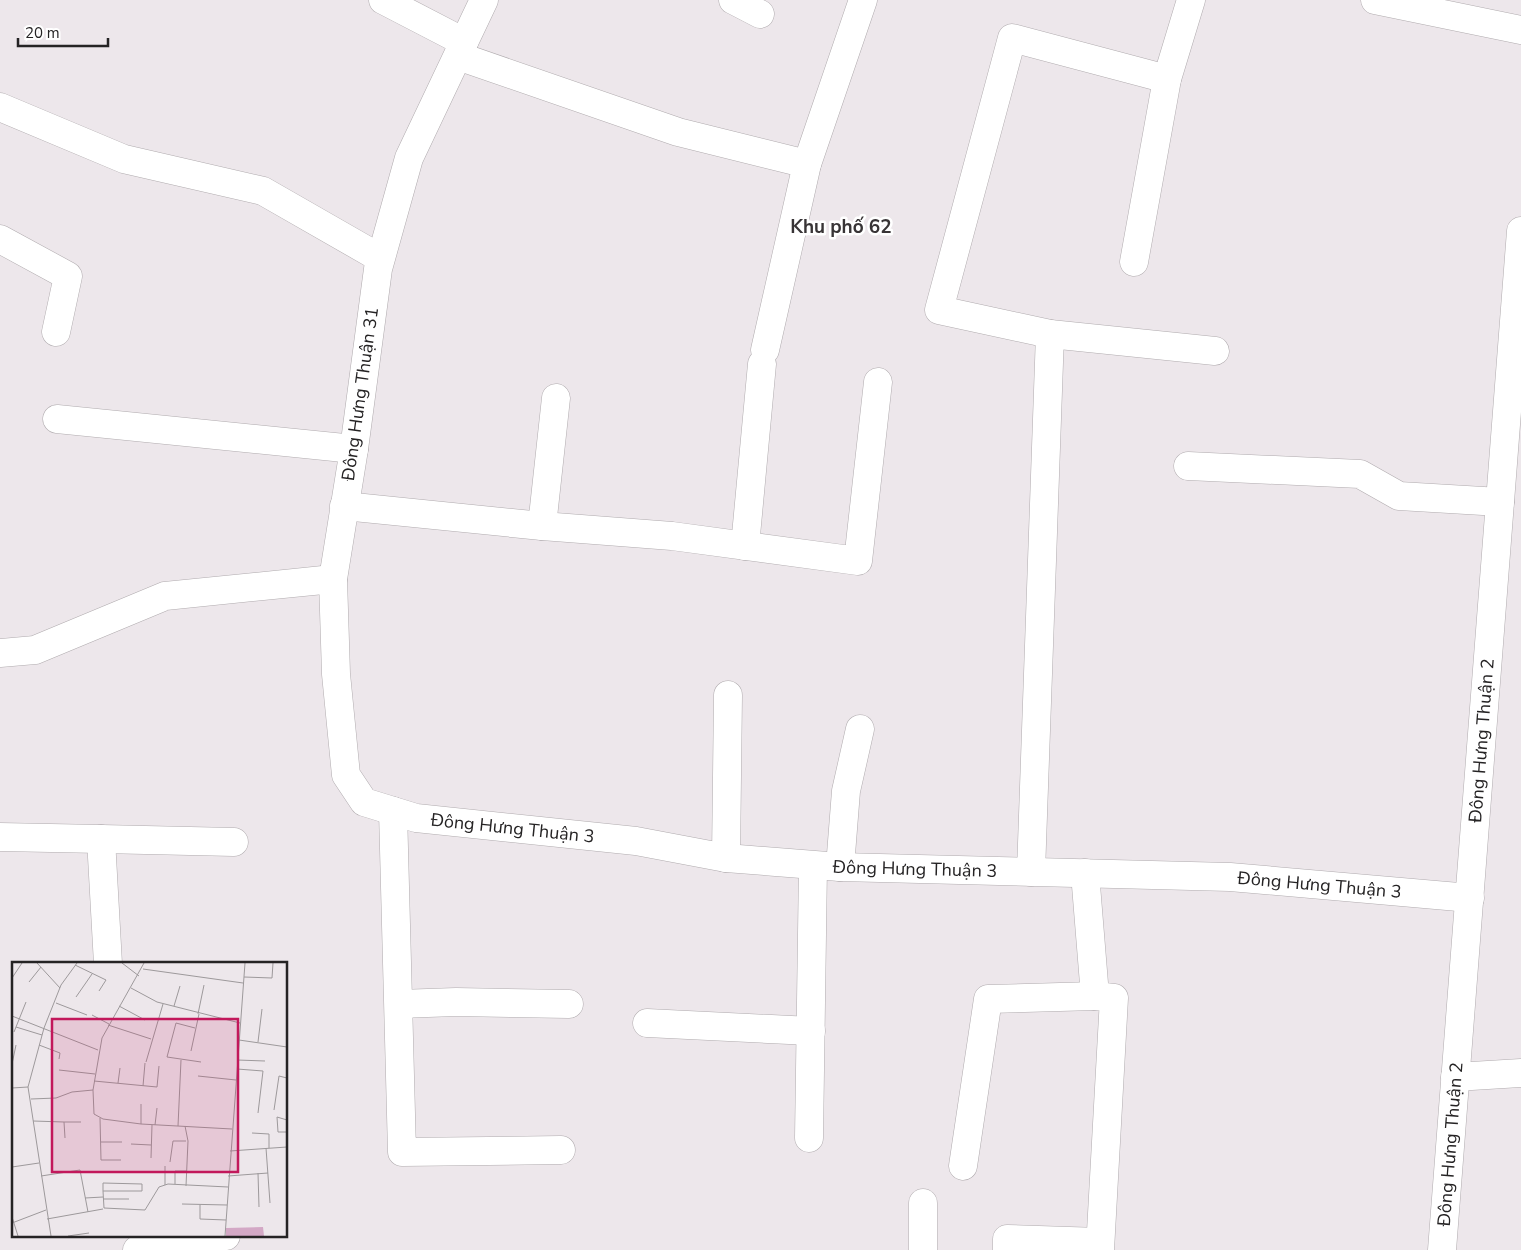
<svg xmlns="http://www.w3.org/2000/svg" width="1521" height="1250" viewBox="0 0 1521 1250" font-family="'Nunito Sans',sans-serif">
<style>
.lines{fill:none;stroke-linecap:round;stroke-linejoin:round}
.minor-casing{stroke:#b0abae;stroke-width:29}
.minor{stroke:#fff;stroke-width:28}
.labels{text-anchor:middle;stroke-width:5;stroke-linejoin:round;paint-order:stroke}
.street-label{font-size:18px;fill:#252324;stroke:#fff}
.neighbourhood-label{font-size:19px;font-weight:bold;fill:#383436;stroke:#fff}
.inset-road{fill:none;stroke:#9d999b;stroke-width:1}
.view{fill:#c2185b;fill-opacity:0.15;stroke:#c2185b;stroke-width:2.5}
.inset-edge{fill:none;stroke:#252324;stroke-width:2.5}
</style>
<rect width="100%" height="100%" fill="#ede7eb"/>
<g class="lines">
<defs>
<g id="minor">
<path d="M383 0 464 42"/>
<path id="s1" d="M484 0 409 158 378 269 354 449 333 579 336 674 346 775 364 802 416 818 636 841 726 858 840 867 1230 877 1470 898"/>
<path d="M733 0 760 14"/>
<path d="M1375 0 1521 30"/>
<path d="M458 56 678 132 807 164"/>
<path d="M1167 79 1012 38 939 310 1050 334 1215 351"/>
<path d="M0 107 124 159 263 191 380 258"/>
<path d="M0 239 68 276 56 332"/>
<path d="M1134 262 1167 79 1191 0"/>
<path d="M765 350 807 164 863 0"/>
<path d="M57 419 354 449"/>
<path d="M1188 466 1360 474 1399 496 1500 502"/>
<path d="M344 506 542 526 672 536 858 561 878 382"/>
<path d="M542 526 556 398"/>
<path d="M745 546 762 364"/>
<path d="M0 653 35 650 165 596 333 579"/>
<path d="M393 811 402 1152 561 1150"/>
<path d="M0 837 101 839 108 964"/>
<path d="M101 839 234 842"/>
<path d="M726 858 728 695"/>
<path d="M840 867 846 791 860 729"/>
<path d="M1031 872 1050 334"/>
<path d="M1085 873 1095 996 1114 998 1100 1250"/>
<path d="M399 1004 456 1002 569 1004"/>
<path d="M647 1023 811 1031"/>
<path d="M1455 1077 1521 1073"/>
<path d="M809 1138 813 866"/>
<path d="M963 1166 988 999 1095 996"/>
<path d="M137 1250 226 1236"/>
<path d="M923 1250V1203"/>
<path d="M1007 1250V1239L1100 1242"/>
<path id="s2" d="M1442 1250 1521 231"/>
</g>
</defs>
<!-- minor casing -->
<use href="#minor" class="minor-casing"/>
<!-- minor -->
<use href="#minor" class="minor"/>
</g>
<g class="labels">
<!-- street labels -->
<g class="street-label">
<text transform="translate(360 394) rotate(-82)" y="6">Đông Hưng Thuận 31</text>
<text dy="6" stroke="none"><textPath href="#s2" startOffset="511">Đông Hưng Thuận 2</textPath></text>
<text dy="6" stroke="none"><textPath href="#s1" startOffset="984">Đông Hưng Thuận 3</textPath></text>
<text dy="6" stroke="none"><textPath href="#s1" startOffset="1389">Đông Hưng Thuận 3</textPath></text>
<text dy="6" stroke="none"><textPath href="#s1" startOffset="1794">Đông Hưng Thuận 3</textPath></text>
<text dy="6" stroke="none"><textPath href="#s2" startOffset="106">Đông Hưng Thuận 2</textPath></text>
</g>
<!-- neighbourhood labels -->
<g class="neighbourhood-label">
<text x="841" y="233">Khu phố 62</text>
</g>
</g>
<!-- overview -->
<g transform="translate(12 962)">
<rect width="275" height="275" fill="#ede7eb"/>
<path d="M251 265 252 274H214V266Z" fill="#d3a8c5"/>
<path class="inset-road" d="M25 1 48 26M110 1 127 14M132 1 90 76 81 128 82 152 91 157 129 162 220 167M63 3 94 18 87 29M131 7 231 21M232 15 260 16 261 1M0 16 10 1M17 20 29 5M119 26 145 40 228 61M64 35 80 12M44 41 75 53M107 44 133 58M162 44 168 24M186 52 192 23M80 53 97 62M0 54 86 88M96 63 139 77M4 65 30 73M183 66 164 61 155 95 189 100M2 70 14 40M227 78 275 85M246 80 250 47M27 83 48 91 47 97M179 89 187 52M225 98 253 99M134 100 151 42M0 102 4 83M225 107 251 109 246 151M47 108 83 112M186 114 224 118M82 119 145 125 147 104M106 121 108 106M131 124 133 101M0 126 16 125M19 137 44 136 60 130 81 128M262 148 267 114 275 116M88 156 89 198H109M275 158 265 155 266 170H275M21 159 52 160 53 176M52 160H69M129 162V142M143 163 145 146M166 164 169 98M173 164 176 179 174 224M240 171 257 172V186M89 180H110M119 182 139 183M254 186 258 241M218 189 275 185M139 196 140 163M158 200 161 179H174M0 205 27 201M246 211 247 245M29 214 68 208 76 250M216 214 256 211M163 222V209H175M153 223V204M91 229H130V222L91 221V229L92 246 133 248 147 225 156 222 216 225M73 236 91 235M91 237H117M170 242 215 243M188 243V257L214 258M0 255 6 274M35 257 91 247M0 261 34 248M39 274 16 125 32 66 49 23 65 1M56 274 77 271M213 274 233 1"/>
<path class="view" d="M40 57H226V210H40Z"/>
<rect width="275" height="275" class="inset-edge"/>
</g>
<!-- scale -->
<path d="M18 38v8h90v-8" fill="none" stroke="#252324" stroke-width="2.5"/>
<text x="25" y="38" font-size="15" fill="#252324" stroke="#ffffff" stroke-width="4" paint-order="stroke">20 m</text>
</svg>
